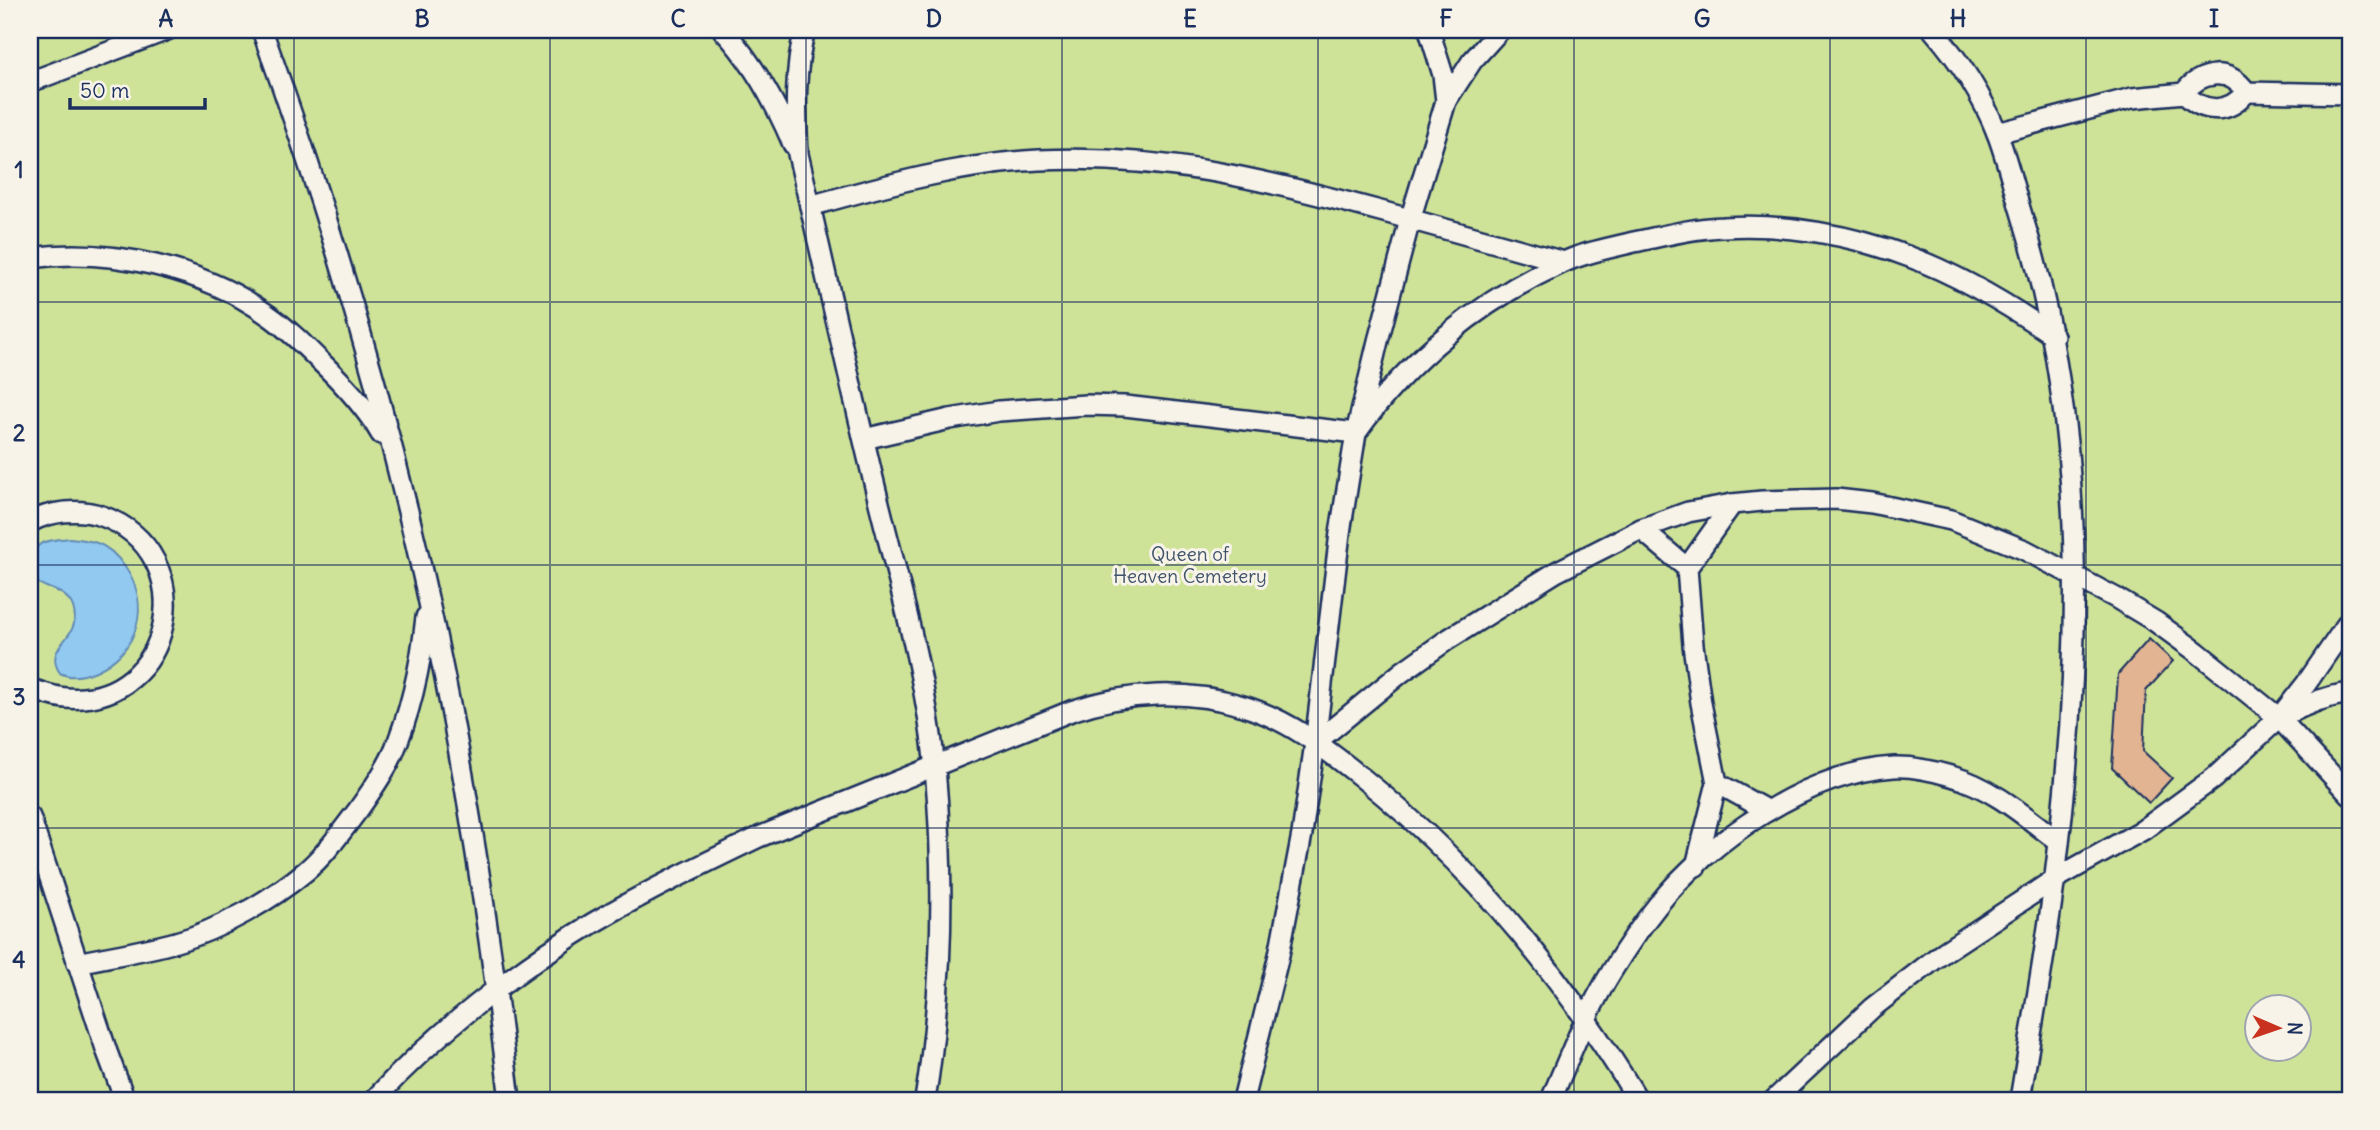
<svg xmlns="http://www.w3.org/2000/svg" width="2380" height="1130" viewBox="0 0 2380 1130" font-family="Delius,sans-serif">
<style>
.green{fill:#cfe398;stroke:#75897b;stroke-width:2;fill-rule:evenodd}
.water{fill:#92c9f1;stroke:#628bb6;stroke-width:2}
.building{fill:#e2b492;stroke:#1b2f5e;stroke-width:2}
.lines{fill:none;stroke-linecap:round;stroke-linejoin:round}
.minor-casing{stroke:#1b2f5e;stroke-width:24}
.minor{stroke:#f7f3e8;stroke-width:19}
.grid{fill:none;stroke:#1b2f5e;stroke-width:2;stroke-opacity:0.55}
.labels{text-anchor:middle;stroke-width:6;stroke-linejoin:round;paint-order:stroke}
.park-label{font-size:19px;fill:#3f536a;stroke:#f7f3e8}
.neatline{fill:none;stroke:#1b2f5e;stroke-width:2.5}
.grid-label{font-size:23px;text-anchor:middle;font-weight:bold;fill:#1b2f5e}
</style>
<rect width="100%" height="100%" fill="#f7f3e8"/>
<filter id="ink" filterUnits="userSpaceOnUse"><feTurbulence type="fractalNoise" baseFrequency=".0143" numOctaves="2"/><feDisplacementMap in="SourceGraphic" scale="14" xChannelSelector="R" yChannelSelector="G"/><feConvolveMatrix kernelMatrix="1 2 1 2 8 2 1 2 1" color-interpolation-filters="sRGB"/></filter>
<g filter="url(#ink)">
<!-- green -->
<path class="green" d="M30 30H2350V1100H30ZM2258 1007H2300V1050H2258Z"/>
<!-- water -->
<path class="water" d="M70 538C79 539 88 540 97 543 109 547 118 557 125 567 152 606 138 652 96 671 84 676 71 679 60 673 41 645 84 639 73 607 65 586 41 592 30 575 30 543 39 541 70 538Z"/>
<!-- building -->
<path class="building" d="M2149 639 2173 661 2146 691 2143 751 2172 778 2149 803 2112 768 2118 674Z"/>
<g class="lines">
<defs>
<g id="minor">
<path d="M262 30C339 241 401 458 445 679 473 819 493 959 510 1100"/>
<path d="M723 30C754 63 775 102 793 144"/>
<path d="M805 30C794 70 796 113 798 154 825 269 850 385 878 499 900 588 926 677 935 768 945 880 943 989 925 1100"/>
<path d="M1429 30 1443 75 1446 101"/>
<path d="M1933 30C1959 60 1982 95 1997 133 2007 159 2013 186 2021 212 2088 427 2083 655 2055 876 2046 951 2032 1026 2020 1100"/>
<path d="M30 82 167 30"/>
<path d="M2184 93C2202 113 2229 115 2246 92"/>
<path d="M1997 133 2132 98 2184 93C2200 71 2231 67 2246 92L2350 94"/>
<path d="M810 206C885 185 961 164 1039 160 1163 154 1266 180 1384 212 1444 229 1504 245 1564 262"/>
<path d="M30 258C109 247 203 268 268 315 287 328 304 345 320 361 343 383 365 406 381 434"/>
<path d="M864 439 950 419 999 411 1086 405 1125 406 1356 433C1408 359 1481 300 1562 263 1585 252 1610 248 1634 242 1663 236 1693 228 1723 227 1785 223 1852 235 1910 257 1961 276 2009 305 2054 336"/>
<path d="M1732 504 1687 568 1693 645 1701 703 1717 783 1768 811"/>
<path d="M30 522C51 511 79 508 102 516 205 553 174 707 66 698 53 697 42 692 30 689"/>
<path d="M1641 529 1687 568"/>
<path d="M2286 715C2306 704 2327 696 2350 693"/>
<path d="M1315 743 1402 672 1447 640 1556 572 1641 529 1688 512 1732 504 1762 501 1836 499 1872 503 1951 520 2025 550 2116 598 2156 622 2197 652 2279 718 2350 795"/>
<path d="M30 817 107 1052 125 1100"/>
<path d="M1696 866 1717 783"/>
<path d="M77 963C110 956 144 951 176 942 220 930 271 900 306 871 326 854 342 831 358 810 370 793 383 775 392 756 411 712 421 664 426 617"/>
<path d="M374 1100C435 1033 516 970 593 923 647 891 703 864 759 837L1071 711C1126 692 1187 689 1243 706 1287 719 1325 748 1360 776 1473 866 1564 978 1638 1100"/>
<path d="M1243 1100 1279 955 1302 834 1315 743 1340 533 1356 433 1378 341 1410 220 1446 101 1472 61 1500 30"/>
<path d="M1551 1100C1569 1057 1587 1011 1612 971 1626 948 1641 926 1657 906 1709 840 1809 772 1894 767 1913 766 1934 771 1951 776 1992 787 2026 817 2059 842"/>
<path d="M1774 1100 1872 1008 1944 952 2055 879 2143 830 2214 778 2279 718 2306 684 2350 620"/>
</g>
</defs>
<!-- minor casing -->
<use href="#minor" class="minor-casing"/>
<!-- minor -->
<use href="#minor" class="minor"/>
</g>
</g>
<!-- grid -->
<path class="grid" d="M294 30V1100M550 30V1100M806 30V1100M1062 30V1100M1318 30V1100M1574 30V1100M1830 30V1100M2086 30V1100M30 302H2350M30 565H2350M30 828H2350"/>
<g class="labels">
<!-- park labels -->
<g class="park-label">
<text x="1190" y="561">Queen of<tspan x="1190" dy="22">Heaven Cemetery</tspan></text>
</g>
</g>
<!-- margin -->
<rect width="2380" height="1130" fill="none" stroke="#f7f3e8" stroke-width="77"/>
<!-- north arrow -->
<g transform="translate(2278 1028) rotate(92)"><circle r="33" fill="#f7f3e8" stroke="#9fa5b1" stroke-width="2"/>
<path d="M0-5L12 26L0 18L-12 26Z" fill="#c8321e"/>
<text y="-10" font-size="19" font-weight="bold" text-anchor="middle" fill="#1b2f5e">N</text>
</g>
<!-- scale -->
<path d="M70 98v10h135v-10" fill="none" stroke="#1b2f5e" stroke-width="3.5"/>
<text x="80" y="98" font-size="21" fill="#1b2f5e" stroke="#f7f3e8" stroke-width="5" paint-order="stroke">50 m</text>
<rect x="38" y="38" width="2304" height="1054" class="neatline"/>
<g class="grid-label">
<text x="166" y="27">A</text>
<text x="422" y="27">B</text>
<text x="678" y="27">C</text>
<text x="934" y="27">D</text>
<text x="1190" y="27">E</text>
<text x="1446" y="27">F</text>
<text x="1702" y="27">G</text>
<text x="1958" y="27">H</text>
<text x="2214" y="27">I</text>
<text x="19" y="178">1</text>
<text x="19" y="441">2</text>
<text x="19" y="705">3</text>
<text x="19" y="968">4</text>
</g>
</svg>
